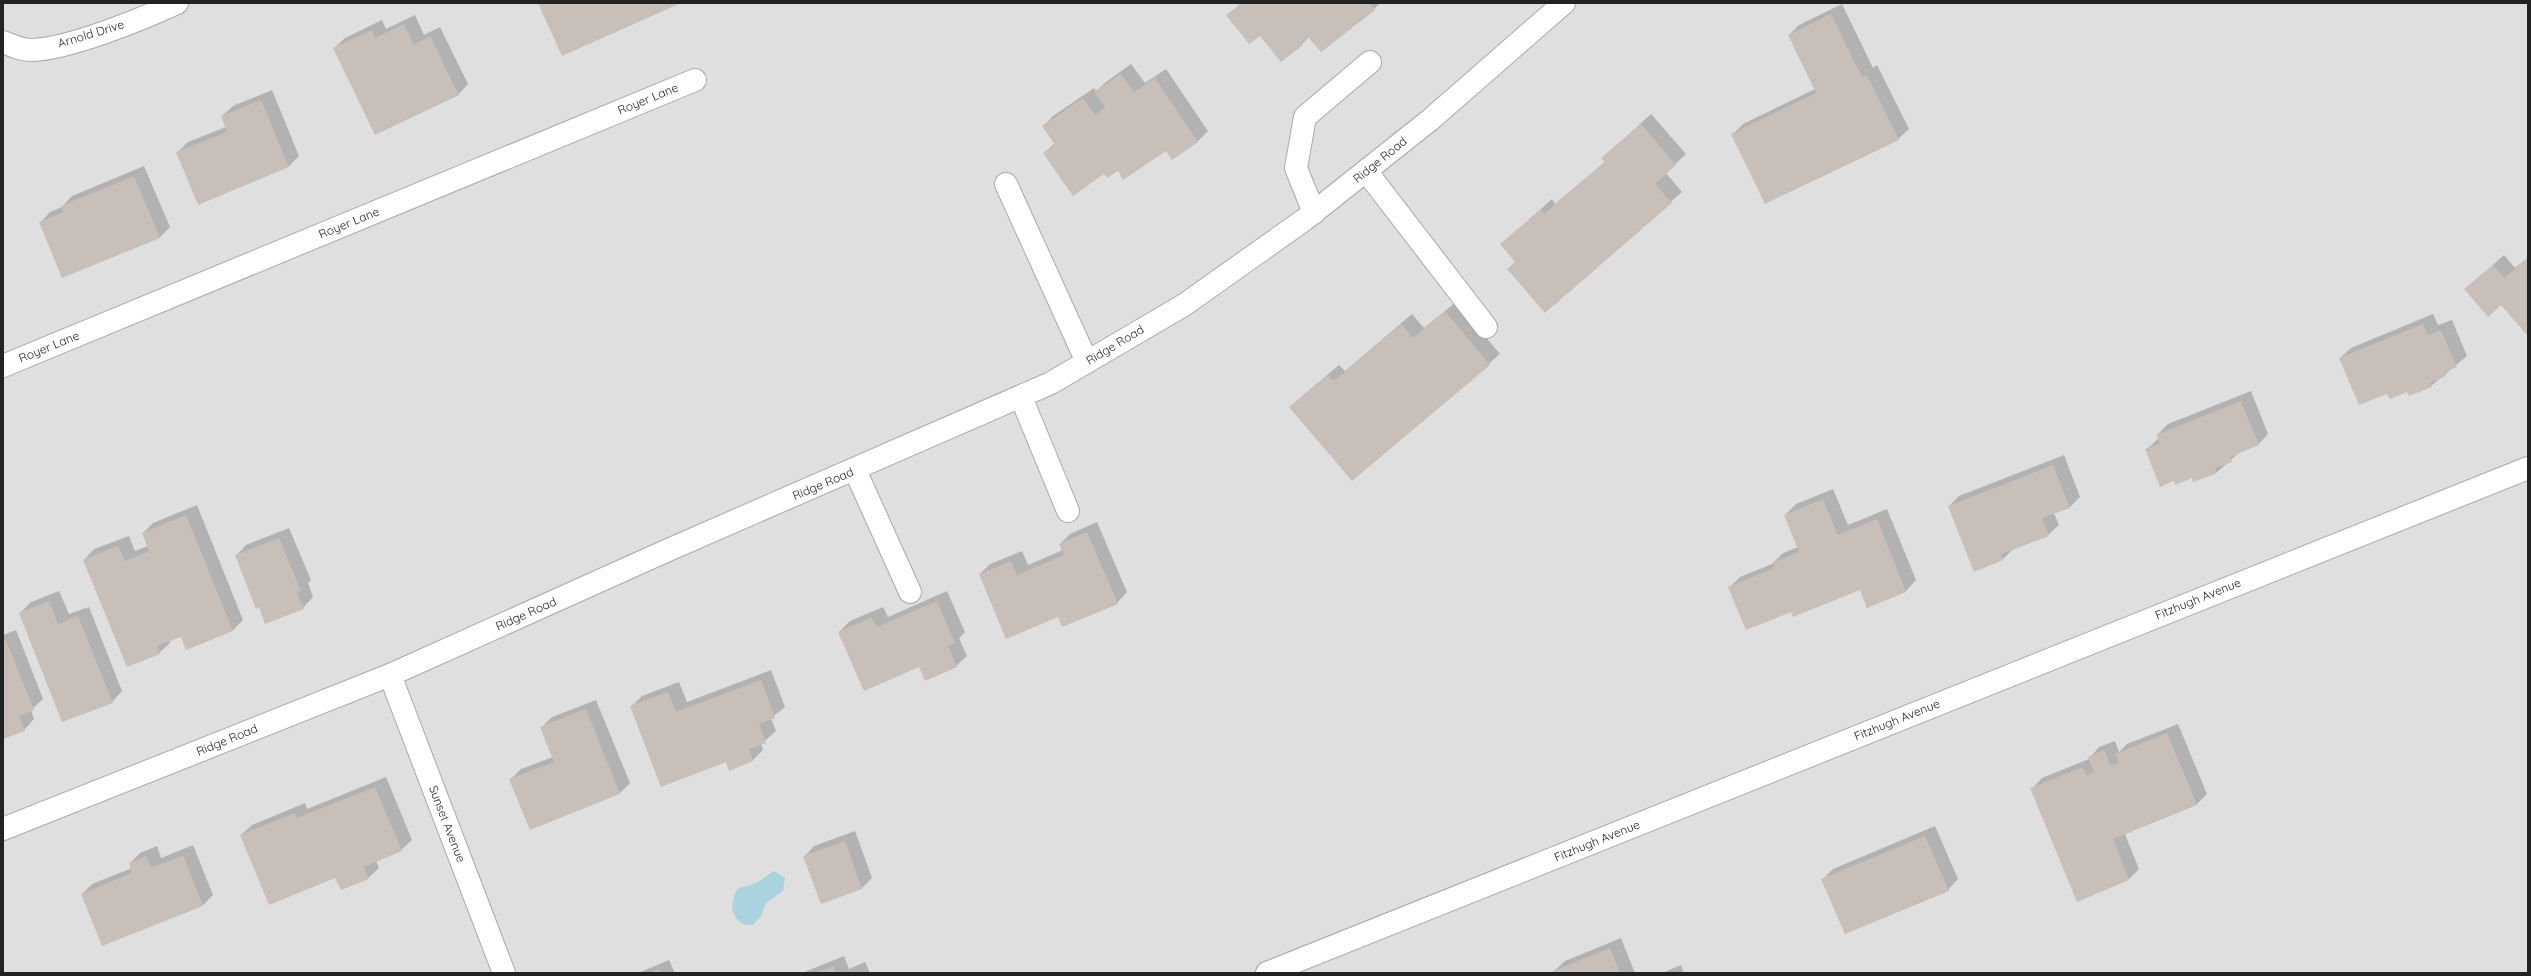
<svg xmlns="http://www.w3.org/2000/svg" width="2531" height="976" viewBox="0 0 2531 976" font-family="Quicksand,sans-serif">
<style>
.residential{fill:#e0dfdf}
.water{fill:#aad3df}
.shadow{fill:#0003}
.building{fill:#c7bfb8}
.lines{fill:none;stroke-linecap:round;stroke-linejoin:round}
.minor-casing{stroke:#a9a9a9;stroke-width:24}
.minor{stroke:#fff;stroke-width:22}
.labels{text-anchor:middle;stroke-width:4;stroke-linejoin:round;paint-order:stroke}
.street-label{font-size:12px;fill:#222;stroke:#fff}
</style>
<rect width="100%" height="100%" fill="#f2efe9"/>
<!-- residential -->
<rect class="residential" x="3" y="3" width="2525" height="970"/>
<!-- water -->
<path class="water" d="M774 871 785 878 783 891 766 903 761 916 753 925C741 926 735 920 732 908 736 881 738 891 758 882 764 879 768 874 774 871Z"/>
<!-- shadow -->
<g class="shadow">
<path d="M1241 3H1380L1374 9 1309 37 1302 44 1260 34 1227 16Z"/>
<path d="M1842 4 1873 68 1877 65 1909 129 1898 139 1733 134 1743 124 1815 89 1789 35 1799 25Z"/>
<path d="M415 15 424 35 440 27 468 84 458 95 334 48 345 38 382 20 386 29Z"/>
<path d="M1131 64 1145 83 1166 69 1208 131 1198 141 1172 158 1166 150 1118 170 1104 173 1044 153 1055 143 1043 126 1053 116 1094 88 1096 91 1106 82Z"/>
<path d="M272 90 299 156 289 166 199 203 177 153 188 142 226 127 222 116 233 106Z"/>
<path d="M1651 114 1686 154 1666 173 1682 192 1545 311 1516 261 1502 244 1552 199 1555 204 1606 161 1603 158Z"/>
<path d="M144 166 170 227 159 238 40 223 50 212 62 207 72 196Z"/>
<path d="M2504 255 2515 268 2528 258V335L2501 304 2466 289Z"/>
<path d="M1456 302 1500 354 1352 480 1301 397 1339 365 1345 371 1412 314 1424 328Z"/>
<path d="M2433 314 2438 325 2452 320 2467 356 2431 386 2388 392 2340 358 2351 348Z"/>
<path d="M2251 391 2268 434 2258 445 2241 451 2217 472 2194 481 2193 477 2174 480 2147 449 2159 438 2157 435 2168 424Z"/>
<path d="M2064 455 2080 497 2070 507 2054 513 2059 525 2048 535 2013 549 2003 559 1949 506 1959 496Z"/>
<path d="M1833 489 1848 525 1887 509 1916 580 1906 591 1867 606 1860 589 1791 611 1729 588 1740 577 1772 564 1783 553 1798 547 1785 515 1796 504Z"/>
<path d="M197 505 243 620 233 630 187 649 182 635 169 641 170 643 159 653 84 560 94 549 129 536 135 551 148 546 143 533 153 523Z"/>
<path d="M1097 522 1127 592 1117 603 1058 615 980 574 990 564 1022 551 1028 565 1063 550 1060 544 1070 534Z"/>
<path d="M289 528 311 580 308 583 313 597 303 608 259 606 236 556 246 545Z"/>
<path d="M59 591 69 614 89 607 122 691 112 702 20 613 31 602Z"/>
<path d="M947 591 965 632 959 638 967 656 956 666 920 665 839 632 850 621 883 607 888 617Z"/>
<path d="M16 630 43 699 31 710 34 719 24 730 3 738V635Z"/>
<path d="M771 670 785 707 771 718 776 731 761 744 763 750 753 760 730 769 727 760 631 707 642 696 679 682 687 702Z"/>
<path d="M596 700 630 783 620 793 531 829 510 780 521 769 553 757 541 728 552 717Z"/>
<path d="M2178 724 2207 794 2197 804 2125 834 2139 869 2129 879 2032 789 2042 778 2089 759 2099 747 2115 741 2119 752 2127 744Z"/>
<path d="M386 777 412 840 401 850 376 861 379 868 368 878 336 876 241 835 252 825 305 803 307 809Z"/>
<path d="M1935 826 1958 879 1948 890 1823 879 1833 869Z"/>
<path d="M855 831 872 878 862 888 821 903 804 857 814 846Z"/>
<path d="M193 845 213 895 203 905 82 894 92 884 132 868 130 863 140 853 157 846 161 858Z"/>
<path d="M1621 938 1635 973H1555L1554 971 1565 961Z"/>
<path d="M844 956 849 969 865 962 870 973H802Z"/>
<path d="M669 960 675 973H638Z"/>
<path d="M1681 965 1684 973H1662Z"/>
</g>
<!-- building -->
<g class="building">
<path d="M538 3H681L562 56Z"/>
<path d="M1242 3H1369L1375 10 1321 52 1308 37 1301 43 1303 45 1281 62 1260 36 1249 44 1226 15Z"/>
<path d="M1831 14 1862 77 1867 75 1899 140 1765 204 1731 134 1816 93 1788 35Z"/>
<path d="M404 24 414 45 430 36 459 95 375 135 333 48 372 30 375 38Z"/>
<path d="M1121 74 1134 92 1155 78 1198 142 1172 160 1166 151 1123 180 1118 171 1107 178 1104 174 1073 196 1043 153 1055 145 1042 126 1083 98 1095 115 1105 107 1094 92Z"/>
<path d="M261 100 289 167 198 205 176 152 227 132 221 116Z"/>
<path d="M1641 124 1676 165 1655 184 1672 203 1545 313 1507 269 1515 262 1500 244 1541 209 1544 214 1605 162 1601 158Z"/>
<path d="M134 176 160 238 62 278 39 222 63 212 61 206Z"/>
<path d="M2528 258V336L2501 305 2488 317 2464 289 2493 265 2504 278Z"/>
<path d="M1445 311 1490 365 1352 481 1289 407 1328 375 1334 381 1401 324 1413 338Z"/>
<path d="M2423 324 2428 335 2441 330 2457 367 2445 372 2446 376 2430 383 2432 387 2409 396 2407 392 2390 399 2387 394 2359 405 2339 358Z"/>
<path d="M2241 401 2259 445 2230 457 2232 462 2215 468 2217 473 2193 482 2192 478 2175 485 2174 481 2160 487 2145 449 2160 443 2156 435Z"/>
<path d="M2053 465 2070 508 2042 518 2049 536 2001 554 2003 560 1974 572 1948 506Z"/>
<path d="M1823 499 1838 535 1877 519 1906 592 1867 608 1860 590 1793 617 1791 612 1746 630 1728 587 1774 568 1772 563 1799 552 1784 515Z"/>
<path d="M186 515 233 631 186 650 181 637 157 646 160 654 127 667 83 560 118 546 125 561 149 551 142 533Z"/>
<path d="M1087 532 1118 604 1062 627 1058 617 1006 639 979 574 1011 561 1017 575 1064 555 1059 544Z"/>
<path d="M279 538 301 591 297 593 304 609 265 624 259 607 256 609 235 555Z"/>
<path d="M49 601 58 624 78 616 113 703 62 722 19 613Z"/>
<path d="M937 601 955 643 948 646 957 667 925 681 919 667 864 691 838 632 872 617 877 627Z"/>
<path d="M6 640 34 710 19 716 25 731 3 739V641Z"/>
<path d="M761 680 775 718 759 724 766 743 749 749 753 761 729 771 726 762 661 787 630 706 668 692 676 712Z"/>
<path d="M586 709 620 794 530 830 509 779 554 762 540 727Z"/>
<path d="M2167 733 2197 805 2113 839 2129 880 2077 902 2030 788 2083 767 2087 775 2094 772 2088 757 2104 750 2111 766 2119 763 2115 754Z"/>
<path d="M375 787 402 851 364 867 369 879 341 890 335 878 269 905 240 835 295 813 297 818Z"/>
<path d="M1925 836 1949 891 1845 934 1821 879Z"/>
<path d="M845 841 862 889 821 904 803 856Z"/>
<path d="M183 855 203 906 102 946 81 894 132 873 129 863 146 856 151 868Z"/>
<path d="M1610 948 1620 973H1554L1553 971Z"/>
<path d="M833 966 836 973H816Z"/>
<path d="M659 969 660 973H650Z"/>
</g>
<g class="lines">
<defs>
<g id="minor">
<path d="M3 42C13 46 21 50 32 50 69 49 142 19 177 3"/>
<path d="M1366 171 1486 327"/>
<path d="M1006 184 1087 362"/>
<path d="M1314 213 1296 168 1305 117 1370 62"/>
<path d="M3 366 695 80"/>
<path d="M1021 397 1068 511"/>
<path d="M855 470 910 592"/>
<path d="M390 675 504 973"/>
<path d="M3 829 390 675 666 551 1051 383 1184 305 1304 220 1430 120 1564 3"/>
<path d="M1267 973 2528 468"/>
</g>
</defs>
<!-- minor casing -->
<use href="#minor" class="minor-casing"/>
<!-- minor -->
<use href="#minor" class="minor"/>
</g>
<g class="labels">
<!-- street labels -->
<g class="street-label">
<text transform="translate(91 34) rotate(-17)" y="4">Arnold Drive</text>
<text transform="translate(648 99) rotate(-22)" y="4">Royer Lane</text>
<text transform="translate(1380 160) rotate(-39)" y="4">Ridge Road</text>
<text transform="translate(349 223) rotate(-22)" y="4">Royer Lane</text>
<text transform="translate(1115 345) rotate(-31)" y="4">Ridge Road</text>
<text transform="translate(49 347) rotate(-22)" y="4">Royer Lane</text>
<text transform="translate(823 484) rotate(-23)" y="4">Ridge Road</text>
<text transform="translate(2198 599) rotate(-22)" y="4">Fitzhugh Avenue</text>
<text transform="translate(526 614) rotate(-24)" y="4">Ridge Road</text>
<text transform="translate(1897 720) rotate(-22)" y="4">Fitzhugh Avenue</text>
<text transform="translate(227 740) rotate(-22)" y="4">Ridge Road</text>
<text transform="translate(447 824) rotate(69)" y="4">Sunset Avenue</text>
<text transform="translate(1597 841) rotate(-22)" y="4">Fitzhugh Avenue</text>
</g>
</g>
<!-- border -->
<rect width="2531" height="976" fill="none" stroke="#222222" stroke-width="8"/>
</svg>
